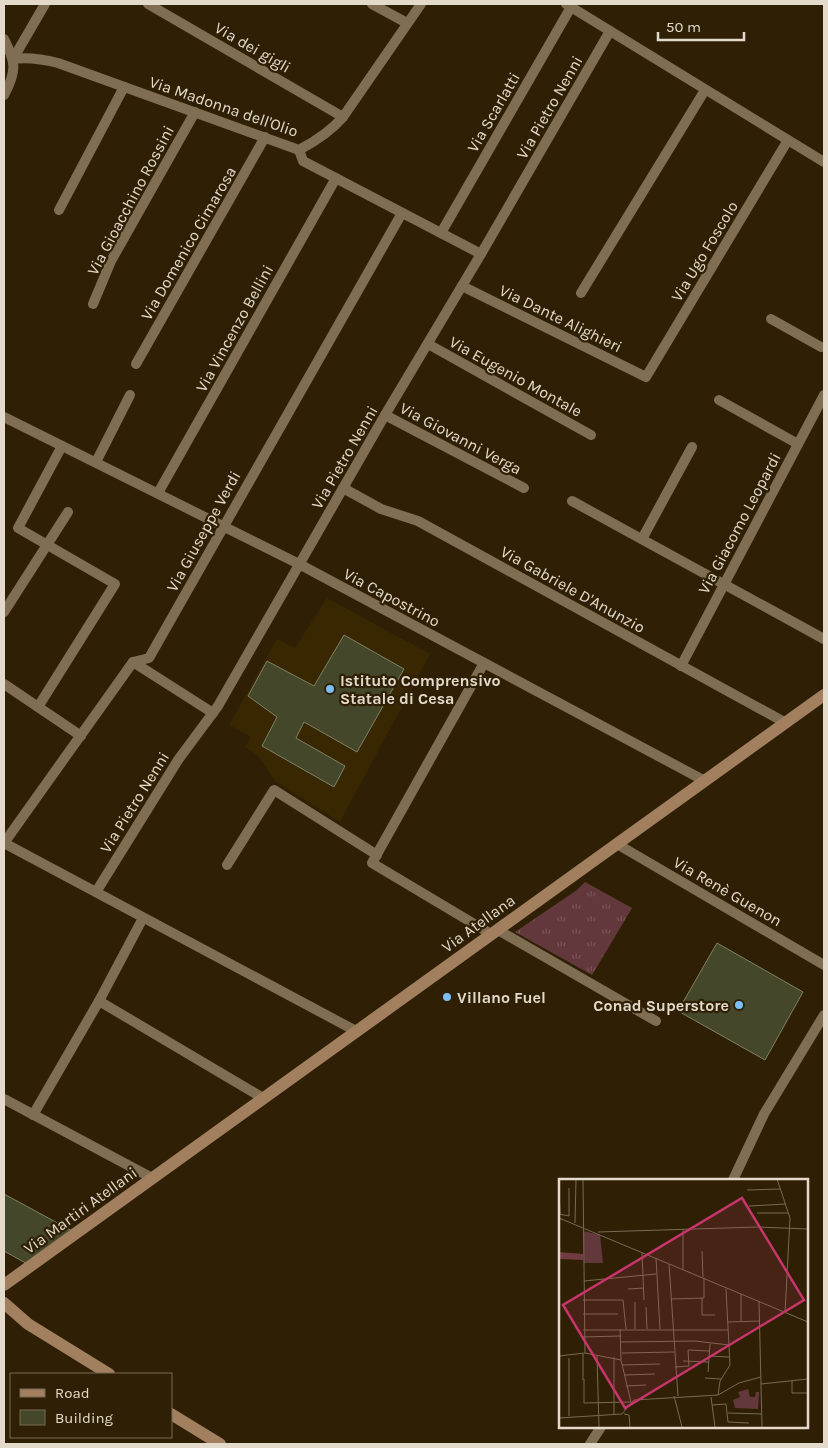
<svg xmlns="http://www.w3.org/2000/svg" width="828" height="1448" viewBox="0 0 828 1448" font-family="Karla,sans-serif">
<style>
.built{fill:#392702}
.grass{fill:url(#grass-tufts)}
.building{fill:#444729;stroke:#7e8262}
.lines{fill:none;stroke-linecap:round;stroke-linejoin:round}
.street{stroke:#7f6e51;stroke-width:10}
.secondary{stroke:#a17f5f;stroke-width:12}
.poi-dot{fill:#7abff8;stroke:#2f2005;stroke-width:2}
.labels{text-anchor:middle;stroke-width:4.5;stroke-linejoin:round;paint-order:stroke}
.street-label{font-size:16px;fill:#e4dacb;stroke:#2f2005}
.poi-label{font-size:16px;font-weight:bold;fill:#e4dacb;stroke:#2f2005;text-anchor:start}
.inset-road{fill:none;stroke:#776a54;stroke-width:1}
.view{fill:#c7356c;fill-opacity:0.15;stroke:#c7356c;stroke-width:2.5}
.inset-edge{fill:none;stroke:#e4dacb;stroke-width:2.5}
</style>
<defs>
<pattern id="grass-tufts" width="24" height="20" patternUnits="userSpaceOnUse" patternTransform="scale(1.25)"><rect width="24" height="20" fill="#63383c"/><path d="M3 7l-1-3M5 7V3M7 7l1-3M15 17l-1-3M17 17v-4M19 17l1-3" fill="none" stroke="#795457"/></pattern>
</defs>
<rect width="100%" height="100%" fill="#2f2005"/>
<!-- built -->
<path class="built" d="M327 598 430 654 340 822 276 782 258 756 245 747 251 737 229 725 277 639 295 648Z"/>
<!-- grass -->
<path class="grass" d="M585 882 632 908 592 975 515 932 577 890Z"/>
<!-- building -->
<g class="building">
<path d="M344 635 404 669 357 752 304 722 296 738 345 766 334 787 262 746 277 717 248 696 267 661 314 686Z"/>
<path d="M717 943 803 992 765 1060 678 1011Z"/>
<path d="M4 1194 76 1233 31 1266 4 1251Z"/>
</g>
<g class="lines">
<!-- street -->
<g class="street">
<path d="M148 4 343 117"/>
<path d="M372 4 407 23"/>
<path d="M566 4 824 162"/>
<path d="M4 39C16 62 17 71 4 95"/>
<path d="M13 59C29 57 42 59 58 63L299 150C316 141 331 131 343 117L421 4"/>
<path d="M13 59 45 4"/>
<path d="M299 150 303 161 481 254"/>
<path d="M59 210 124 87"/>
<path d="M441 233 571 7"/>
<path d="M462 286 646 377 788 140"/>
<path d="M581 293 705 90"/>
<path d="M93 304 111 261 195 112"/>
<path d="M771 319 821 347"/>
<path d="M428 344 591 435"/>
<path d="M136 364 265 137"/>
<path d="M719 400 798 444"/>
<path d="M385 415 524 488"/>
<path d="M4 417 299 564 705 781"/>
<path d="M96 462 130 395"/>
<path d="M343 488 381 509 418 521 786 723"/>
<path d="M158 493 336 178"/>
<path d="M572 501 824 639"/>
<path d="M642 539 692 447"/>
<path d="M4 612 68 512"/>
<path d="M133 662 213 713"/>
<path d="M484 663 372 863 491 934"/>
<path d="M681 666 824 395"/>
<path d="M4 684 81 736"/>
<path d="M38 707 115 584 18 528 62 446"/>
<path d="M4 843 133 662 149 658 402 213"/>
<path d="M4 843 356 1031"/>
<path d="M617 844 824 965"/>
<path d="M227 865 274 790 377 855"/>
<path d="M96 892 178 760 218 706 385 415 481 254 610 31"/>
<path d="M498 930 656 1021"/>
<path d="M99 1001 263 1098"/>
<path d="M4 1099 152 1178"/>
<path d="M33 1115 99 1001 143 918"/>
<path d="M733 1180 764 1114 824 1015"/>
<path d="M590 1444 601 1427"/>
</g>
<!-- secondary -->
<g class="secondary">
<path d="M4 1285 824 695"/>
<path d="M4 1303 28 1324 109 1374"/>
<path d="M171 1414 220 1444"/>
</g>
</g>
<!-- markers -->
<g class="poi-dot">
<circle cx="330" cy="689" r="5"/>
<circle cx="447" cy="997" r="5"/>
<circle cx="739" cy="1005" r="5"/>
</g>
<g class="labels">
<!-- street labels -->
<g class="street-label">
<text transform="translate(253 47) rotate(30)" y="6">Via dei gigli</text>
<text transform="translate(224 106) rotate(19)" y="6">Via Madonna dell'Olio</text>
<text transform="translate(549 107) rotate(-60)" y="6">Via Pietro Nenni</text>
<text transform="translate(493 112) rotate(-60)" y="6">Via Scarlatti</text>
<text transform="translate(130 200) rotate(-62)" y="6">Via Gioacchino Rossini</text>
<text transform="translate(188 243) rotate(-60)" y="6">Via Domenico Cimarosa</text>
<text transform="translate(704 251) rotate(-59)" y="6">Via Ugo Foscolo</text>
<text transform="translate(561 318) rotate(26)" y="6">Via Dante Alighieri</text>
<text transform="translate(234 328) rotate(-61)" y="6">Via Vincenzo Bellini</text>
<text transform="translate(516 376) rotate(29)" y="6">Via Eugenio Montale</text>
<text transform="translate(461 438) rotate(28)" y="6">Via Giovanni Verga</text>
<text transform="translate(344 457) rotate(-60)" y="6">Via Pietro Nenni</text>
<text transform="translate(739 523) rotate(-62)" y="6">Via Giacomo Leopardi</text>
<text transform="translate(203 531) rotate(-61)" y="6">Via Giuseppe Verdi</text>
<text transform="translate(573 589) rotate(29)" y="6">Via Gabriele D'Anunzio</text>
<text transform="translate(392 597) rotate(28)" y="6">Via Capostrino</text>
<text transform="translate(134 802) rotate(-58)" y="6">Via Pietro Nenni</text>
<text transform="translate(728 891) rotate(30)" y="6">Via Renè Guenon</text>
<text transform="translate(478 923) rotate(-36)" y="6">Via Atellana</text>
<text transform="translate(80 1210) rotate(-36)" y="6">Via Martiri Atellani</text>
</g>
<!-- poi labels -->
<g class="poi-label">
<text x="340" y="686">Istituto Comprensivo<tspan x="340" dy="18">Statale di Cesa</tspan></text>
<text x="457" y="1003">Villano Fuel</text>
<text x="729" y="1011" text-anchor="end">Conad Superstore</text>
</g>
</g>
<!-- overview -->
<g transform="translate(559 1179)">
<rect width="249" height="249" fill="#2f2005"/>
<path d="M189 210 191 218H196L197 213H200L199 230 176 229 174 221 181 218 179 213Z" fill="#63383c"/>
<path d="M0 73 24 75V81L0 80Z" fill="#703c41"/>
<path d="M24 52 41 56 44 84H25Z" fill="#63383c"/>
<path class="inset-road" d="M24 0 26 174M218 0 231 39 226 134M0 9 1 35M188 11 222 10M190 27 227 25M198 34H229M0 35 10 37V9M0 39 249 143M16 44 17 0M124 51V90M39 53 198 48 249 50M143 72 144 98M83 73 85 121M97 79 101 150M110 85 119 217M25 102 97 95M69 110 85 109M182 115V142M143 119V136H156M112 120 145 119V99M24 121H64L67 150M200 122 203 248M76 123V150M87 128 88 150M24 135H59M169 143 201 142M61 150 62 181M24 151H169M24 158 62 157M62 163 136 162 170 166M63 174 115 173M0 177 26 174 62 181 72 223 25 224V200M38 177 40 248M150 177 170 178M55 178V235M10 179V237M124 182 150 183M63 186 101 185M116 188 130 187 129 171 150 172M149 193 151 165M65 196 96 195M146 199 162 200M24 201V175M233 202V214H249M202 205 249 200M67 207 87 206M159 216 161 202 171 186 167 110M115 217 123 248M152 218 156 248M153 226 167 225 169 243 190 244M169 234 203 235M65 235 70 236 71 248M0 239 63 235 75 221 159 216 180 204 202 198"/>
<path class="view" d="M183 19 245 121 66 229 4 126Z"/>
<rect width="249" height="249" class="inset-edge"/>
</g>
<!-- border -->
<rect width="828" height="1448" fill="none" stroke="#e4dacb" stroke-width="10"/>
<!-- legend -->
<rect x="10" y="1373" width="162" height="65" fill="#2f2005" stroke="#776a54"/>
<rect x="20" y="1389" width="25" height="8" fill="#a17f5f" stroke="#776a54"/>
<text x="55" y="1398" font-size="15" fill="#e4dacb">Road</text>
<rect x="20" y="1410" width="25" height="15" fill="#444729" stroke="#776a54"/>
<text x="55" y="1423" font-size="15" fill="#e4dacb">Building</text>
<!-- scale -->
<path d="M658 32v8h86v-8" fill="none" stroke="#e4dacb" stroke-width="2.5"/>
<text x="666" y="32" font-size="15" fill="#e4dacb" stroke="#2f2005" stroke-width="4" paint-order="stroke">50 m</text>
</svg>
